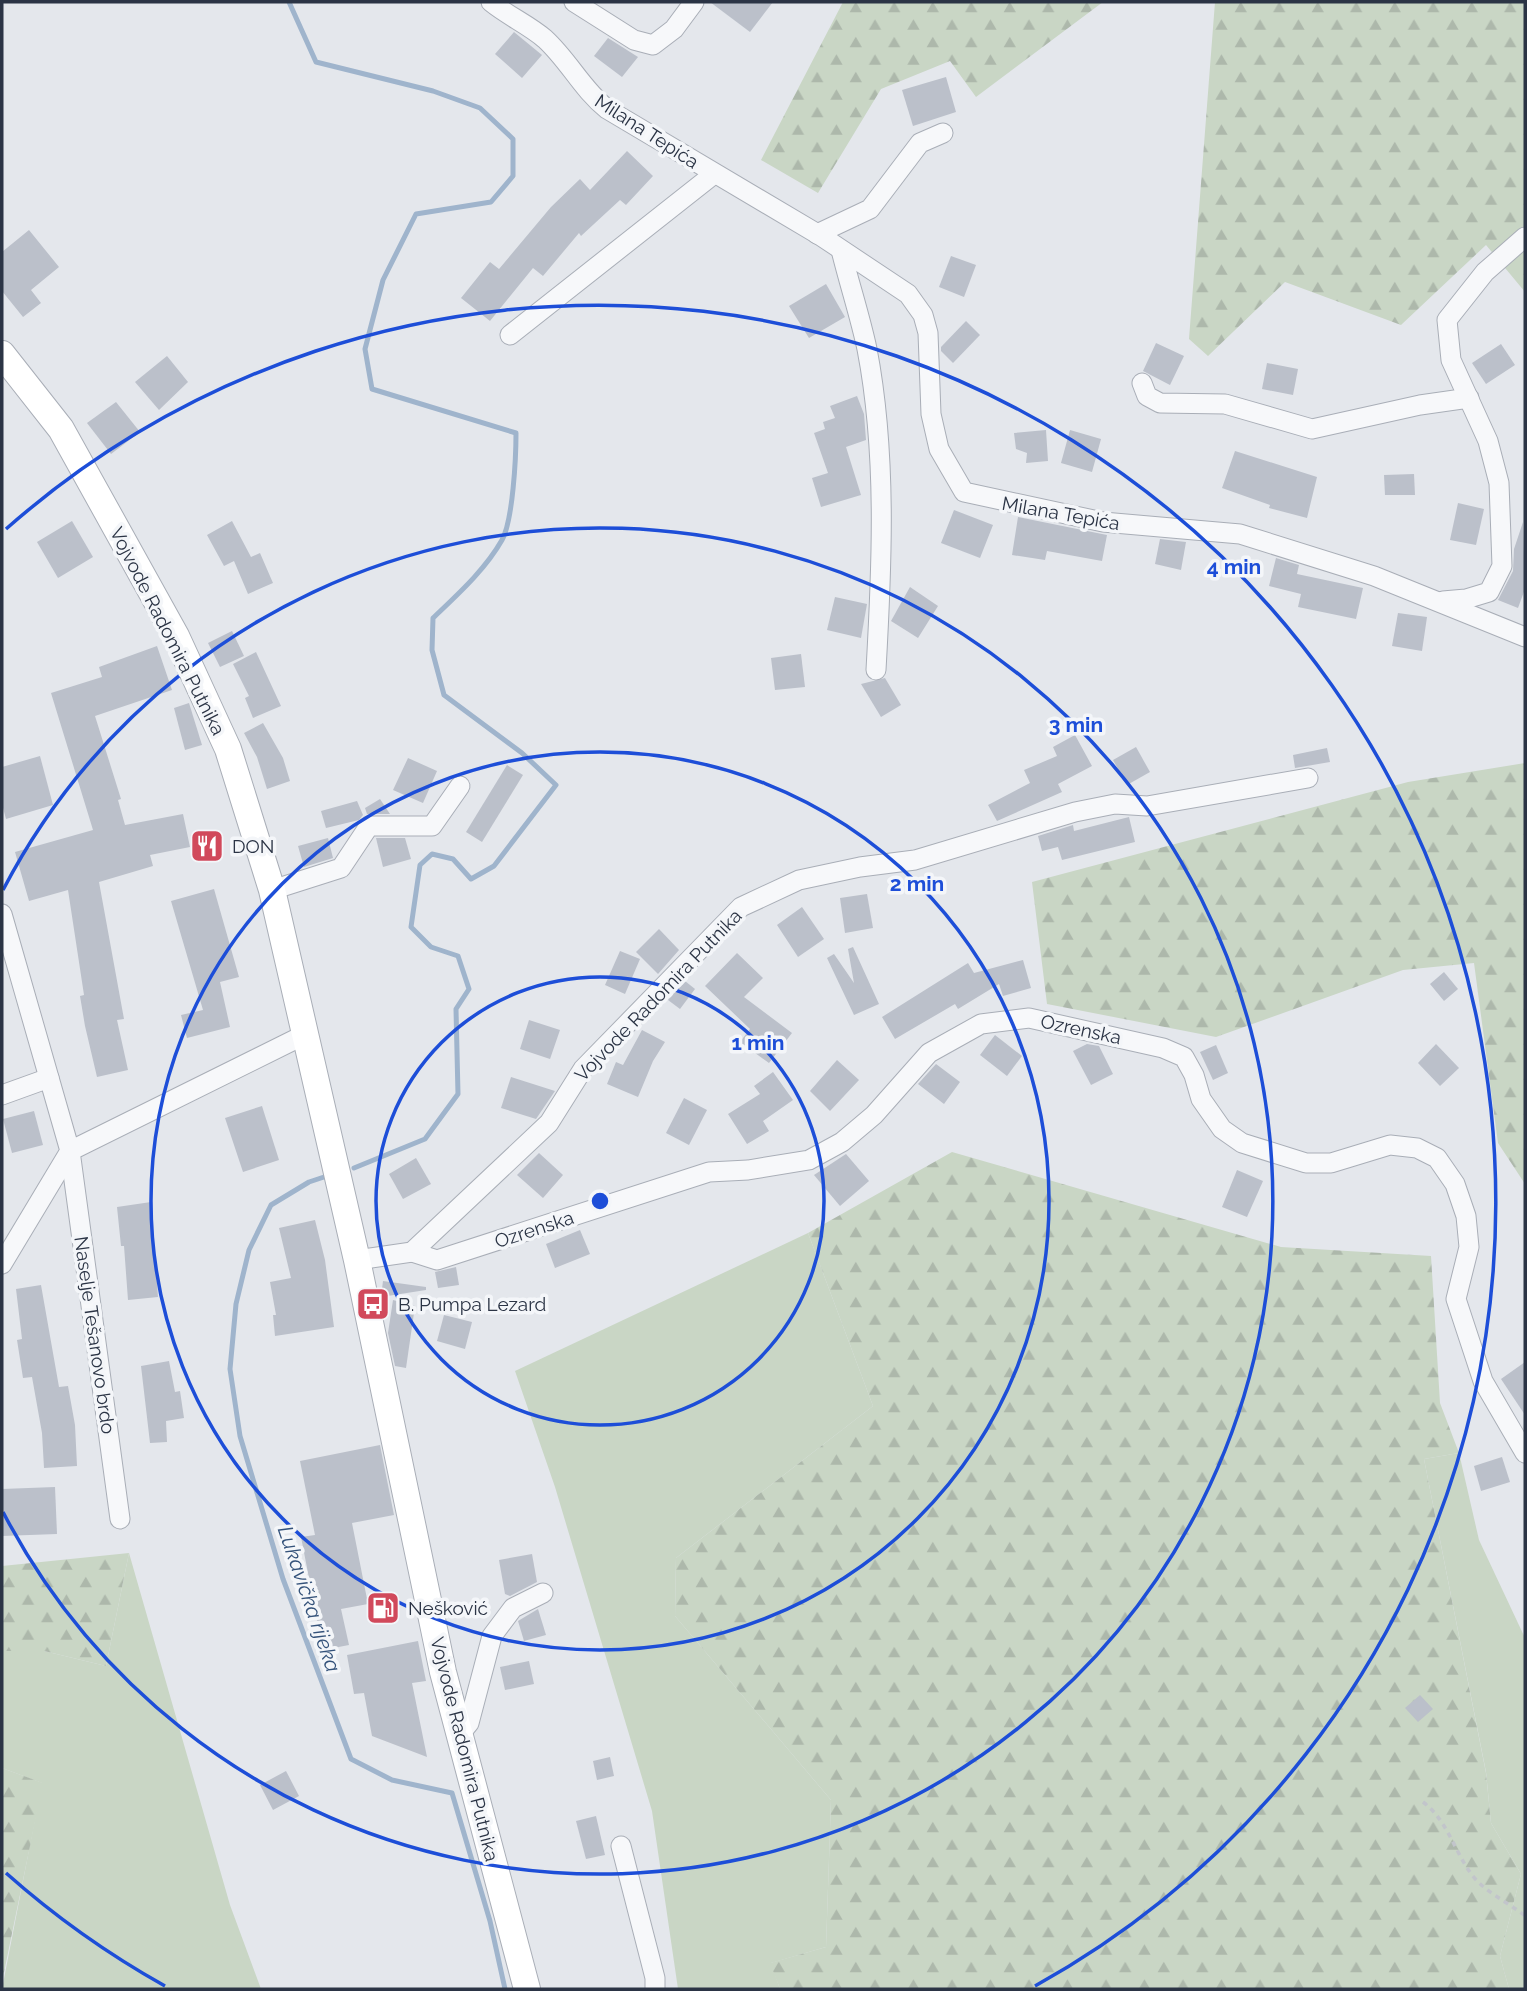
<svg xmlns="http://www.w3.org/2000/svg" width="1527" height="1991" viewBox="0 0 1527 1991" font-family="Raleway,sans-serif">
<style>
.green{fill:#c9d6c5}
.forest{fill:url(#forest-firs)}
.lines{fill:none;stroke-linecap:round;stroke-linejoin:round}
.stream{stroke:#9fb4cc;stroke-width:5}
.building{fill:#bbc0ca}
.street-casing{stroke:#a9aeb7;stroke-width:21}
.secondary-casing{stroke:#a9aeb7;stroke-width:28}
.path{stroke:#c2c5cb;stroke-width:3.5;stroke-dasharray:5 5;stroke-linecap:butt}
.street{stroke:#f7f8fa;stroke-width:19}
.secondary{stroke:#fff;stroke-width:26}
.ring{fill:none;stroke:#1d4ed8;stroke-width:3.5}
.labels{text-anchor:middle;stroke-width:7;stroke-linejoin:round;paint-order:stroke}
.street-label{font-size:19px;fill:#2b3445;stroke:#f4f6f9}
.poi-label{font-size:19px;fill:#2b3445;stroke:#f4f6f9;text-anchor:start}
.water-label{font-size:21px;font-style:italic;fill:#34527a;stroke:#f4f6f9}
.centre{fill:#1d4ed8;stroke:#f4f6f9;stroke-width:3.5}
.ring-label{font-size:21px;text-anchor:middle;font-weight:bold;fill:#1d4ed8;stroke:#f4f6f9;stroke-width:7;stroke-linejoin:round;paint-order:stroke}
</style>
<defs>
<pattern id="forest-firs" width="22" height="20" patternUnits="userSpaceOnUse" patternTransform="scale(1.75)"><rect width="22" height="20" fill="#c9d6c5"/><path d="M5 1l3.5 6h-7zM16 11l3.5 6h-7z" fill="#adb8ab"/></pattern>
</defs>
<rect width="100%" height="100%" fill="#e4e7ec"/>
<!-- green -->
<g class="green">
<path d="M808 1233 873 1406 676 1558 675 1616 831 1800 826 1947 771 1963 780 1989H678L652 1811 555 1487 515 1371Z"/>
<path d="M1459 1453 1479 1540 1525 1638V1989H1509L1500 1956 1521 1874 1491 1823 1486 1772 1424 1459Z"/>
<path d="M129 1553 230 1905 261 1989H2L42 1783 2 1768V1651H44L106 1666Z"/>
</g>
<!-- forest -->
<g class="forest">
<path d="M843 2H1103L976 97 950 61 881 89 818 193 761 160Z"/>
<path d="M1215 2H1525V292L1486 245 1401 325 1285 282 1208 356 1189 339Z"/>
<path d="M1525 763V1184L1498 1143 1474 963 1403 970 1216 1037 1047 1004 1032 882 1408 782Z"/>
<path d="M952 1152 1281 1247 1431 1256 1440 1403 1459 1453 1424 1459 1486 1773 1491 1823 1521 1874 1500 1956 1509 1989H780L770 1963 826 1947 831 1800 675 1616 676 1558 873 1406 808 1233Z"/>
<path d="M129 1553 106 1666 44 1651H2V1566Z"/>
<path d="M2 1768 43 1783 2 1982Z"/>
</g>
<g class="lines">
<!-- stream -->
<g class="stream">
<path d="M289 2 316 62 433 91 480 108 513 139V176L491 202 416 214 383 280 365 349 372 389 516 433C516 457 513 520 502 540 485 570 457 595 433 618L432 650 444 695 522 753 556 785 494 866 471 879 453 859 432 854 420 865 411 927 431 947 458 956 469 989 456 1009 458 1094 425 1139 354 1168"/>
<path d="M324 1177 309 1182 271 1205 249 1250 236 1304 230 1369 240 1436 283 1579 351 1759 392 1780 452 1793 490 1921 505 1989"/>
</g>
</g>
<!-- building -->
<g class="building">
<path d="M710 2H773L750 32Z"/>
<path d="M514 32 542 55 522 78 495 54Z"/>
<path d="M608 38 638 57 622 77 594 56Z"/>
<path d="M946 77 956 112 913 126 902 90Z"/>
<path d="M627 151 653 176 626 205 620 200 581 236 579 233 543 276 533 268 490 321 461 298 490 262 499 269 551 207 580 179 590 190Z"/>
<path d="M29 230 59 267 31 290 41 303 23 317 2 291V252Z"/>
<path d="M951 256 976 265 964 297 939 287Z"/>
<path d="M826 284 845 317 809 338 789 306Z"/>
<path d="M966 321 980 335 953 363 941 351V347Z"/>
<path d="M1156 343 1184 356 1170 385 1143 371Z"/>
<path d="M1501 344 1515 365 1486 384 1472 363Z"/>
<path d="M167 356 188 382 159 410 135 382Z"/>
<path d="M1267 363 1298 369 1293 395 1262 389Z"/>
<path d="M857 396 864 414 866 440 846 447 861 495 821 507 812 478 828 473 814 433 825 429 823 422 835 418 830 406Z"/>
<path d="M116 402 140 432 111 454 87 423Z"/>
<path d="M1046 430 1048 461 1026 463 1027 453 1016 449 1014 433Z"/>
<path d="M1070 430 1101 439 1092 472 1061 463Z"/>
<path d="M1235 451 1317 477 1307 518 1269 508 1270 505 1222 488Z"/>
<path d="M1414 474 1415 495H1385L1384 475Z"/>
<path d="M1458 503 1484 509 1476 545 1450 540Z"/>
<path d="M954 510 993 525 980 558 941 543Z"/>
<path d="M1018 517 1107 535 1102 561 1047 551 1045 560 1012 555Z"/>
<path d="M72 521 93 557 58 578 37 542Z"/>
<path d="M232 521 251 557 260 553 273 583 248 594 234 561 224 566 207 535Z"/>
<path d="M1523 522 1525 589 1518 608 1498 600 1513 571 1514 549Z"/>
<path d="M1160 539 1186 542 1181 570 1155 564Z"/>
<path d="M1276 558 1299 565 1297 574 1363 588 1356 619 1298 607 1301 594 1269 586Z"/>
<path d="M910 587 938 606 918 638 891 621Z"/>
<path d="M835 597 867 604 861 638 827 630Z"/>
<path d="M1398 613 1427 617 1422 651 1392 646Z"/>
<path d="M232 631 244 656 220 667 208 643Z"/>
<path d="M157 646 172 690 95 716 121 799 118 800 125 825 183 814 190 847 150 855 153 866 99 882 124 1019 117 1020 128 1070 97 1077 85 1026 80 996 84 995 68 890 29 901 15 852 93 830 51 693 102 677 99 667Z"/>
<path d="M256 652 281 706 253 718 245 698 249 696 233 664Z"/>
<path d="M801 654 805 687 775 690 771 658Z"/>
<path d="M885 678 901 705 881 717 861 684Z"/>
<path d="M189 703 202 745 185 750 174 708Z"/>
<path d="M263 723 283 758 290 781 267 789 257 757 244 733Z"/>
<path d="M1075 735 1092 766 1058 784 1062 792 997 821 988 805 1030 783 1024 770 1057 756 1053 747Z"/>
<path d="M1136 747 1150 772 1127 785 1113 760Z"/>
<path d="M1327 748 1330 762 1295 768 1293 755Z"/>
<path d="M40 756 53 805 6 819 2 804V767Z"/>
<path d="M408 758 437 771 423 803 393 790Z"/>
<path d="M507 765 523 775 482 842 466 832Z"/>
<path d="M380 799 390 814H367L365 808Z"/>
<path d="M357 801 363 815 359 820 326 828 321 811Z"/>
<path d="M1129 817 1135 842 1062 860 1058 847 1042 851 1038 836 1073 825 1074 831Z"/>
<path d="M217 835 221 849 202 855 198 841Z"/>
<path d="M328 838 333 858 304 867 298 846Z"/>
<path d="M405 838 411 859 383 867 376 838Z"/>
<path d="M214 889 239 977 220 982 230 1027 187 1038 181 1015 203 1010 171 901Z"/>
<path d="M867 894 873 928 845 933 840 898Z"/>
<path d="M802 907 824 939 798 957 777 925Z"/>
<path d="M659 929 679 950 658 974 636 952Z"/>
<path d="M853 947 879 1004 854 1015 827 958 834 954 854 983 848 949Z"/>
<path d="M620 951 640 959 625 994 605 985Z"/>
<path d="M737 953 763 978 744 997 792 1033 769 1063 740 1042 750 1029 705 986Z"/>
<path d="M1023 960 1031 988 1003 996 999 984 958 1009 955 1004 895 1039 882 1017 968 963 974 973Z"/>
<path d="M1444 972 1458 989 1444 1001 1430 984Z"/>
<path d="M685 981 695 989 680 1009 668 1000Z"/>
<path d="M529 1020 560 1030 550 1059 520 1049Z"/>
<path d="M642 1030 665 1042 653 1061 638 1097 607 1084 616 1062 623 1065Z"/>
<path d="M995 1035 1022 1056 1007 1076 980 1055Z"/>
<path d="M1087 1044 1099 1046 1113 1074 1091 1085 1073 1051Z"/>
<path d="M1436 1044 1459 1068 1440 1086 1418 1063Z"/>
<path d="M1216 1045 1228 1073 1213 1080 1200 1052Z"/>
<path d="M837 1060 859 1080 830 1111 810 1091Z"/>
<path d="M936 1064 960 1082 944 1104 918 1084Z"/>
<path d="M773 1072 793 1100 763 1121 769 1131 747 1144 728 1114 760 1094 754 1086Z"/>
<path d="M511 1077 555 1091 536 1119 501 1108Z"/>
<path d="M684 1098 707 1110 689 1145 666 1133Z"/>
<path d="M262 1106 279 1160 243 1172 225 1118Z"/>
<path d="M34 1111 43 1145 12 1153 3 1119Z"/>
<path d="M539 1153 563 1175 543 1198 517 1175Z"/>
<path d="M846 1154 869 1181 840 1206 814 1175Z"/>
<path d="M416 1158 431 1184 403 1199 389 1174Z"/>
<path d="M1237 1170 1263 1181 1247 1217 1222 1207Z"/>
<path d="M151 1202 158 1297 128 1300 124 1246H121L117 1207Z"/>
<path d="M315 1220 325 1260 334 1327 275 1336 273 1315H276L270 1282 291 1278 279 1228Z"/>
<path d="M580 1230 590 1254 555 1268 546 1244Z"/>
<path d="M456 1267 459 1285 438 1288 435 1272Z"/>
<path d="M383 1281 426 1287V1290L381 1297Z"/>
<path d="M41 1285 59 1387 68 1386 75 1425 77 1466 44 1468 42 1433 32 1377 23 1378 17 1340 22 1339 16 1289Z"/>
<path d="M393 1300 415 1306 406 1368 395 1366 388 1333Z"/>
<path d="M444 1315 472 1322 465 1349 437 1341Z"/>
<path d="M169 1361 175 1392 180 1391 184 1418 166 1421 167 1442 150 1443 141 1366Z"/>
<path d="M1525 1362V1415L1501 1379Z"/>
<path d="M380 1445 394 1515 352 1523 368 1604 341 1609 349 1645 323 1650 301 1537 315 1535 300 1461Z"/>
<path d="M1502 1457 1510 1482 1481 1491 1474 1466Z"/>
<path d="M55 1487 57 1534 2 1536V1489Z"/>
<path d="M532 1554 537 1582 510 1596 505 1594 499 1560Z"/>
<path d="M538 1609 546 1635 524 1641 518 1621Z"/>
<path d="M418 1641 426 1681 412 1683 427 1757 372 1736 364 1693 354 1694 347 1655Z"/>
<path d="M529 1661 534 1684 505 1690 500 1667Z"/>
<path d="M1420 1695 1433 1709 1418 1722 1405 1708Z"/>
<path d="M610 1757 614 1776 597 1780 593 1761Z"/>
<path d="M286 1771 299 1796 273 1810 260 1785Z"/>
<path d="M596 1816 605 1855 586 1859 576 1821Z"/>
</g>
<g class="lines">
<defs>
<g id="street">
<path d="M491 2C508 16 529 25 545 39 569 61 582 89 607 109L821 236 908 294 923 315 928 333 931 414 939 449 964 492 1103 522 1240 534 1374 576 1525 637"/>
<path d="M574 2 634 40 653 45 674 29 694 2"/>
<path d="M817 234 870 209 920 143 943 133"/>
<path d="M841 250C849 283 860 316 867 349 887 453 882 565 876 670"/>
<path d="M510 335 714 174"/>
<path d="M1142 383 1147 396 1160 403 1225 404 1312 429 1420 405 1469 398"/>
<path d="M1443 601 1466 599 1489 592 1502 566 1499 483 1488 441 1451 360 1447 320 1485 272 1525 237"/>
<path d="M272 890 341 868 369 826H432L460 786"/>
<path d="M2 914 70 1151 2 1264"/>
<path d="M2 1095 49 1078"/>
<path d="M412 1252 437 1260 709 1172 748 1170 809 1160 842 1142 874 1115 929 1053 981 1024 1029 1018 1163 1048 1184 1057 1194 1075 1201 1099 1222 1129 1242 1143 1306 1163H1331L1390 1145 1417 1148 1437 1158 1455 1184 1466 1216 1469 1247 1456 1299 1483 1381 1525 1453"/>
<path d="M357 1260 412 1252 549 1123 583 1069 741 907 799 880 860 867 915 860 1075 812 1115 804 1147 806 1308 778"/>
<path d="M120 1519 70 1151 304 1035"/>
<path d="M460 1734 469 1723 492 1636 513 1608 543 1593"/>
<path d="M621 1846 655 1978V1989"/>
</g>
<path id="secondary" d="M2 354 61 429 176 636 228 749 272 890 357 1260 443 1672 527 1989"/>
</defs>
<!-- street casing -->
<use href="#street" class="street-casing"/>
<!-- secondary casing -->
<use href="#secondary" class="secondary-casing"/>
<!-- path -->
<path class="path" d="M1423 1802C1448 1821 1454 1851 1472 1875 1486 1893 1508 1902 1525 1916"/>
<!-- street -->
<use href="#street" class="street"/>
<!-- secondary -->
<use href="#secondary" class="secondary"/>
</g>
<!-- distance rings -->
<g class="ring">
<circle cx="600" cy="1201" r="224"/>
<circle cx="600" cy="1201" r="449"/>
<path d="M3 890A673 673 0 1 1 3 1512"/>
<path d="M165 1986A897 897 0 0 1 6 1873M6 529A897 897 0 1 1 1035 1986"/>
</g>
<!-- icons -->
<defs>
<symbol id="restaurant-square" viewBox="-11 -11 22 22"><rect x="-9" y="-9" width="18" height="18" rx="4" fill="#d1495b" stroke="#f4f6f9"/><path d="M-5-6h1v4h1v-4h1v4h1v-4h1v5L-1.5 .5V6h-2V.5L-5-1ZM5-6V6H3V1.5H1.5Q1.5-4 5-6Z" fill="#fff"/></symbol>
<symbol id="bus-square" viewBox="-11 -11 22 22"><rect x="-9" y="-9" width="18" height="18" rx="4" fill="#d1495b" stroke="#f4f6f9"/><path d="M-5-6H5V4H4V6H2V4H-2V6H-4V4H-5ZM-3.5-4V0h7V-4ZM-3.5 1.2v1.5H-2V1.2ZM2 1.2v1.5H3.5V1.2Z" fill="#fff"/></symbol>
<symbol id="fuel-square" viewBox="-11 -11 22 22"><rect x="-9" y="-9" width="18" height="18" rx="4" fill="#d1495b" stroke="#f4f6f9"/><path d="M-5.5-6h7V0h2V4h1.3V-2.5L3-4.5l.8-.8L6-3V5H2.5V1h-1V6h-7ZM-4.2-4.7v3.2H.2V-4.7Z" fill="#fff"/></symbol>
</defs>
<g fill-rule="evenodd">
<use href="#restaurant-square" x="188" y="827" width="38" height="38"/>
<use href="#bus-square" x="354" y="1285" width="38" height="38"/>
<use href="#fuel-square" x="364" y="1589" width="38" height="38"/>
</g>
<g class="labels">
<!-- street labels -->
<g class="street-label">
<text transform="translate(647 131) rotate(33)" y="7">Milana Tepića</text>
<text transform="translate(1061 513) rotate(10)" y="7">Milana Tepića</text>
<text transform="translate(168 631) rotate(63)" y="7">Vojvode Radomira Putnika</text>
<text transform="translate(658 995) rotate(-46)" y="7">Vojvode Radomira Putnika</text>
<text transform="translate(1081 1029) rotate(12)" y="7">Ozrenska</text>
<text transform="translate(534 1229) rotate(-18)" y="7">Ozrenska</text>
<text transform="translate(95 1335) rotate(82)" y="7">Naselje Tešanovo brdo</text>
<text transform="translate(465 1749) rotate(76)" y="7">Vojvode Radomira Putnika</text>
</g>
<!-- poi labels -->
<g class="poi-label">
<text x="232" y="853">DON</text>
<text x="398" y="1311">B. Pumpa Lezard</text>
<text x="408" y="1615">Nešković</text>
</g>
<!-- water labels -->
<g class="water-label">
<text transform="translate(309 1599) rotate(71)" y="7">Lukavička rijeka</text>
</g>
</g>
<circle cx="600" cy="1201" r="10" class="centre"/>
<g class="ring-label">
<text x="1234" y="574">4 min</text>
<text x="1076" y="732">3 min</text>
<text x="917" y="891">2 min</text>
<text x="758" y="1050">1 min</text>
</g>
<!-- border -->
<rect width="1527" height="1991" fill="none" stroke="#2b3445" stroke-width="7"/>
</svg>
